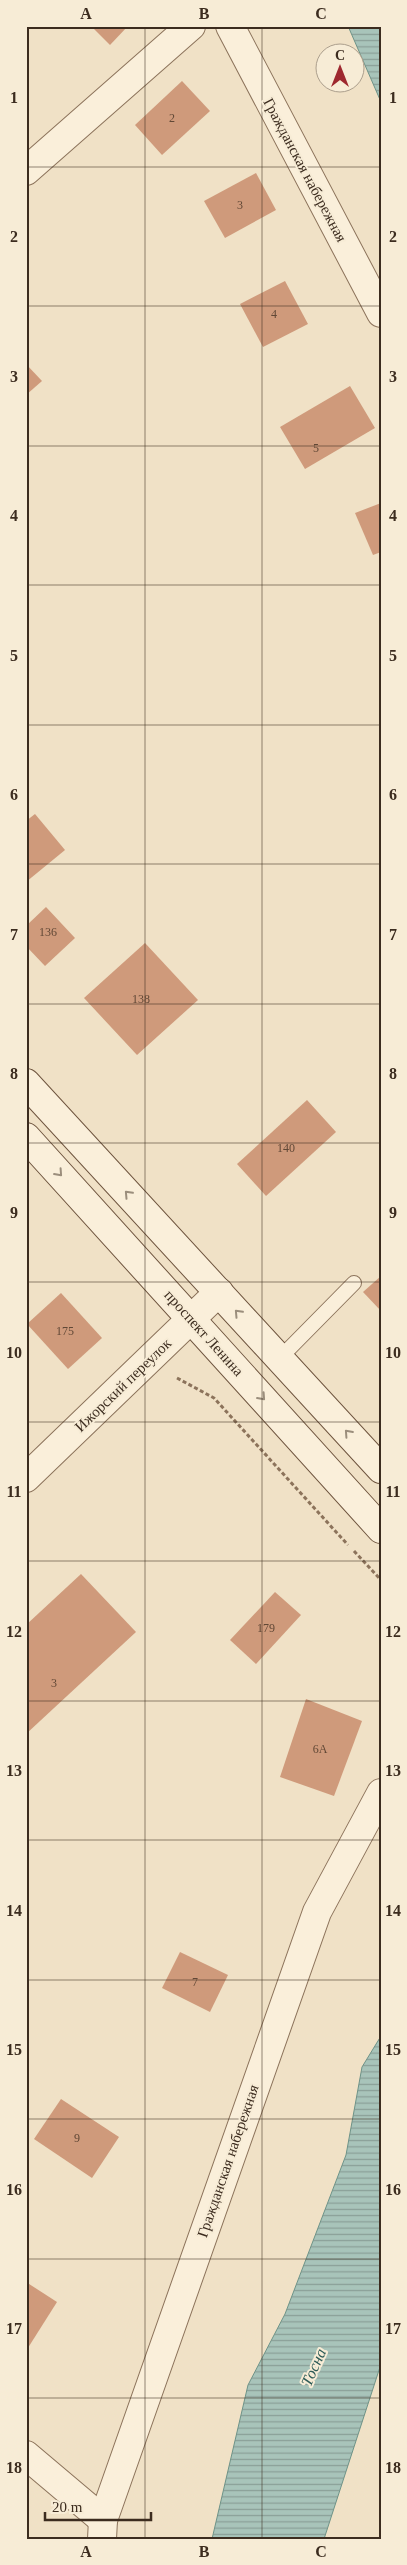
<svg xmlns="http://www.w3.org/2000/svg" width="407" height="2565" viewBox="0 0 407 2565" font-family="'Times New Roman',serif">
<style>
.water{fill:url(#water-rules);stroke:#6e9388}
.building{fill:#cf9a7b}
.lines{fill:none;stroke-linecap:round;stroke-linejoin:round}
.service-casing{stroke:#8c735b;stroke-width:16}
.minor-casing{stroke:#8c735b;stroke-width:30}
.secondary-casing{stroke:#6e543e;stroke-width:30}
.path{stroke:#8c735b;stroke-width:3;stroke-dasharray:4 2.5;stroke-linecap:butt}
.service{stroke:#faefda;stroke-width:14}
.minor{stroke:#faefda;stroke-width:28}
.secondary{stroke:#faefda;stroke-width:28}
.oneway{stroke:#9b8e7c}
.grid{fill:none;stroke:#3c2c1f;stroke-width:1;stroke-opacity:0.55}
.labels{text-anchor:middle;stroke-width:4;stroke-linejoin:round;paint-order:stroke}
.number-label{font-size:12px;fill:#614836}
.street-label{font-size:15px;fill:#3c2c1f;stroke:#f7ecd6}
.water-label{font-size:16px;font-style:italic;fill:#2e5c57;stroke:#f7ecd6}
.neatline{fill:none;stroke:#3c2c1f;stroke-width:2}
.grid-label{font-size:16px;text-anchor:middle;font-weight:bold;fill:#3c2c1f}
</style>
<defs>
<pattern id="water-rules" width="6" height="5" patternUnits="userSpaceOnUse" patternTransform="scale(1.25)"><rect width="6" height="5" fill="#a8c4ba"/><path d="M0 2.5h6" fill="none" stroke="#8a9f97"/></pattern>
</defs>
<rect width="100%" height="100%" fill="#f0e1c6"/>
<!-- water -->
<g class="water">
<path d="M348 26H381V102Z"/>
<path d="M381 2036V2364L324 2539H212L248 2385 285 2314 346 2155 362 2067Z"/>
</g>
<!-- building -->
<g class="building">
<path d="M91 26H128L110 45Z"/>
<path d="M182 81 210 111 162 155 135 125Z"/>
<path d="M256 173 276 210 225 238 204 201Z"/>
<path d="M285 281 308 324 263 347 240 304Z"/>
<path d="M26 364 42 381 26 395Z"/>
<path d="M350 386 375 428 305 469 280 427Z"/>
<path d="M381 503V552L373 555 355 513Z"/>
<path d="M35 814 65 850 26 882V821Z"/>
<path d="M46 907 75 938 45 966 26 946V926Z"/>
<path d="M145 943 198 1000 137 1055 84 998Z"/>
<path d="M307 1100 336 1132 266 1196 237 1164Z"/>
<path d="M381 1276V1311L363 1292Z"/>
<path d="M61 1293 102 1338 68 1369 27 1324Z"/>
<path d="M81 1574 136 1632 26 1734V1625Z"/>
<path d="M275 1592 301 1615 256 1664 230 1640Z"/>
<path d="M306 1699 362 1721 334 1796 280 1777Z"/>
<path d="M180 1952 228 1975 210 2012 162 1988Z"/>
<path d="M61 2099 119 2137 92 2178 34 2139Z"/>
<path d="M26 2282 57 2302 26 2351Z"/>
</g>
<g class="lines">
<defs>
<path id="service" d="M280 1358 354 1283"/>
<g id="minor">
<path d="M230 26 381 313"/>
<path d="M26 171 191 26"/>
<path d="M26 1478 219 1292"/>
<path d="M26 2455 103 2520"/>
<path d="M102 2539 103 2520 317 1912 381 1793"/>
</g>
<g id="secondary">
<path d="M26 1083 381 1469"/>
<path d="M26 1137 381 1529"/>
</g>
</defs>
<!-- service casing -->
<use href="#service" class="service-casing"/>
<!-- minor casing -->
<use href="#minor" class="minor-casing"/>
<!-- secondary casing -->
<use href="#secondary" class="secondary-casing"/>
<!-- path -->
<g class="path">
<path d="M177 1378 214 1398 348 1545"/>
<path d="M354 1551 381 1580"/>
</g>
<!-- service -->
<use href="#service" class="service"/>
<!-- minor -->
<use href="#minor" class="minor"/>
<!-- secondary -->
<use href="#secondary" class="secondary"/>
</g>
<!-- one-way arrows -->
<defs><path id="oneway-chevron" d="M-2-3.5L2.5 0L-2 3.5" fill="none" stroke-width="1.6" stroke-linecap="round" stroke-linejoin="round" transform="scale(1.25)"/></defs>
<g class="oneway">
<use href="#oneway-chevron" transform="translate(59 1173) rotate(48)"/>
<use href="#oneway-chevron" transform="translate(128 1194) rotate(-133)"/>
<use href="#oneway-chevron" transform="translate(238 1313) rotate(-133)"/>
<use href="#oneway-chevron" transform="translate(262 1397) rotate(48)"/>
<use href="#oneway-chevron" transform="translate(348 1433) rotate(-132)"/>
</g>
<!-- grid -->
<path class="grid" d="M145 26V2539M262 26V2539M26 167H381M26 306H381M26 446H381M26 585H381M26 725H381M26 864H381M26 1004H381M26 1143H381M26 1282H381M26 1422H381M26 1561H381M26 1701H381M26 1840H381M26 1980H381M26 2119H381M26 2259H381M26 2398H381"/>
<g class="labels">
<!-- number labels -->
<g class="number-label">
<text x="172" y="122">2</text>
<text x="240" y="209">3</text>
<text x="274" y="318">4</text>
<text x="316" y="452">5</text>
<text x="48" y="936">136</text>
<text x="141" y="1003">138</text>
<text x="286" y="1152">140</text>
<text x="65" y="1335">175</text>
<text x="266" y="1632">179</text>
<text x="54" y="1687">3</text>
<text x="320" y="1753">6А</text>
<text x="195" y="1986">7</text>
<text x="77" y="2142">9</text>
</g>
<!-- street labels -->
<g class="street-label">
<text transform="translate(305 170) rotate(62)" y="5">Гражданская набережная</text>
<text transform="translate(204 1333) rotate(48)" y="5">проспект Ленина</text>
<text transform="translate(123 1385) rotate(-44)" y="5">Ижорский переулок</text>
<text transform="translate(228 2161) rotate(-71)" y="5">Гражданская набережная</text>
</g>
<!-- water labels -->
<g class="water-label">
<text transform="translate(313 2367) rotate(-66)" y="6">Тосна</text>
</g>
</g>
<!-- border -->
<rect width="407" height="2565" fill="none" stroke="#f7ecd6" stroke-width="55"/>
<!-- north arrow -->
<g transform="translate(340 68)"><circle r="24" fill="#f7ecd6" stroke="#ac9f8d"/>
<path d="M0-4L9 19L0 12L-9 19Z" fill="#9e282f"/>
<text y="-8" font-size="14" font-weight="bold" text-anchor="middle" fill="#3c2c1f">С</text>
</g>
<!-- scale -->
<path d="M45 2512v8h106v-8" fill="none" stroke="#3c2c1f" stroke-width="2.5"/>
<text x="52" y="2512" font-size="15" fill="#3c2c1f" stroke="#f7ecd6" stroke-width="4" paint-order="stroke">20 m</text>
<rect x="28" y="28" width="352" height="2510" class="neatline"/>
<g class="grid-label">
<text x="86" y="19">A</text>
<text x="204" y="19">B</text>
<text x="321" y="19">C</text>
<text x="14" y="103">1</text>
<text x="393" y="103">1</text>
<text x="14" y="242">2</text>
<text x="393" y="242">2</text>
<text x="14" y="382">3</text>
<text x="393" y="382">3</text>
<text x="14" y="521">4</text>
<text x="393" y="521">4</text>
<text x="14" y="661">5</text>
<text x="393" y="661">5</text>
<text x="14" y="800">6</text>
<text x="393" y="800">6</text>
<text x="14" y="940">7</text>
<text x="393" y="940">7</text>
<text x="14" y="1079">8</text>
<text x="393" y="1079">8</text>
<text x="14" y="1218">9</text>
<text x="393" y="1218">9</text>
<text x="14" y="1358">10</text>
<text x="393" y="1358">10</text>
<text x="14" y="1497">11</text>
<text x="393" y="1497">11</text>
<text x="14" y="1637">12</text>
<text x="393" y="1637">12</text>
<text x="14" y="1776">13</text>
<text x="393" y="1776">13</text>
<text x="14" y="1916">14</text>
<text x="393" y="1916">14</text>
<text x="14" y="2055">15</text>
<text x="393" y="2055">15</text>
<text x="14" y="2195">16</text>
<text x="393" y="2195">16</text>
<text x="14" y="2334">17</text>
<text x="393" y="2334">17</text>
<text x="14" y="2473">18</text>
<text x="393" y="2473">18</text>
<text x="86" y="2557">A</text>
<text x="204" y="2557">B</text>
<text x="321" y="2557">C</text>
</g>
</svg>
